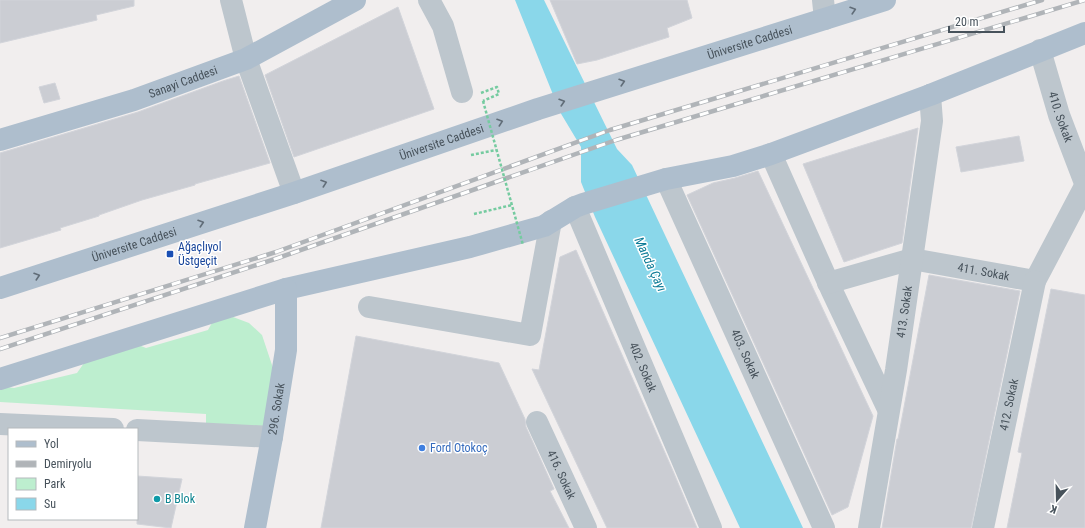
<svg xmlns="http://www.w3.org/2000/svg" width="1085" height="528" viewBox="0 0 1085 528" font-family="'Roboto Condensed',sans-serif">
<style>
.green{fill:#bdeecf}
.water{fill:#8ad7ea}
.building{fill:#cbcdd3;stroke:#d2d4da}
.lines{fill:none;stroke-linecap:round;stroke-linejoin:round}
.path{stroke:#75cba0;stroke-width:2.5;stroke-dasharray:3 2;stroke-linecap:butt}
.minor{stroke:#bdc6cd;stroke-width:22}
.major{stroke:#aebecd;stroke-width:22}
.rail-casing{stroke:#b0b4b8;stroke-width:4.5}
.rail{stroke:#fff;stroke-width:3;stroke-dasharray:9;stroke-linecap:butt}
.path-bridge{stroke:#75cba0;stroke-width:2.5;stroke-dasharray:3 2;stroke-linecap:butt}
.oneway{stroke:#616d78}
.transit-dot{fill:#1a4fb4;stroke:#fff;stroke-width:1.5}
.shop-dot{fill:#3f7fe0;stroke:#fff;stroke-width:1.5}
.culture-dot{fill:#0f9aa8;stroke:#fff;stroke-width:1.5}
.labels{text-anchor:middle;stroke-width:3;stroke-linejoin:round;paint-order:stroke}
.street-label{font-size:12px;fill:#47525b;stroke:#fff}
.transit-label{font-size:12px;fill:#164399;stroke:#fff;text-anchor:start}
.shop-label{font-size:12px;fill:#366cbe;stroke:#fff;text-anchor:start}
.culture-label{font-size:12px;fill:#0d838f;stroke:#fff;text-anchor:start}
.water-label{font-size:13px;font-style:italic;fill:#0e7c97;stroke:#fff}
</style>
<rect width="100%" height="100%" fill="#f1eeee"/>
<!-- green -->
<path class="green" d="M233 317 249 323 262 335 273 368 264 429 206 427V414L0 402V386L14 388 77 373 84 363 136 344 146 348 208 330 213 321Z"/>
<!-- water -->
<path class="water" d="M515 0H544L617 149 632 165 803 528H740L595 217 581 182V147L560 112Z"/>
<!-- building -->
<g class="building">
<path d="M0 0H134V6L96 15 97 20 0 43Z"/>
<path d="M550 0H687L692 18 667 28 669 37 597 60 577 64Z"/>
<path d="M398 7 434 109 294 157 265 75Z"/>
<path d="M239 76 270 163 195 184V185L142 200 99 215V216L60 228 61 230 0 248V153L138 112 223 81Z"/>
<path d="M55 83 60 99 44 103 39 87Z"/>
<path d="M918 128 902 243 844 262 803 164Z"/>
<path d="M1019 136 1024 161 961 172 956 147Z"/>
<path d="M758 171 873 416 848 507 832 515 687 195 713 183 735 178Z"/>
<path d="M576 250 673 471 697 528H607L532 369 539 370 560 257Z"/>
<path d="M929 275 1020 291 971 528H882L897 439H898Z"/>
<path d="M1051 289 1085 295V528H1007L1022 453 1018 452Z"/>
<path d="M356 336 499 363 525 419 526 427 554 489 550 491 569 528H321Z"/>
<path d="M137 476 182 479 171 528 137 524Z"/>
</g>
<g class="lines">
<!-- path -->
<g class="path">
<path d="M481 93 497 87 499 94 483 101"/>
<path d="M471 155 496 150"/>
<path d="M474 214 512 205"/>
</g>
<!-- minor -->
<g class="minor">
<path d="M231 0 246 59 294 193"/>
<path d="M429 0 443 26 462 92"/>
<path d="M823 0 825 19"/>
<path id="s1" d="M1040 50 1059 115 1085 183"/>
<path d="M771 154 832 291 888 409"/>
<path id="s2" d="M666 179 824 528"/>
<path id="s3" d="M575 207 711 528"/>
<path id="s4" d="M828 283 912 259 1035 281 1085 186"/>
<path d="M369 307 530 335 551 221"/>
<path id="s5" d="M537 422 586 528"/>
<path d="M0 424 113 429"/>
<path d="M137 430 272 437"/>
<path id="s6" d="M869 528 896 370 932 121 930 95"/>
<path id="s7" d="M983 528 1035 281"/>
</g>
<!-- major -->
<g class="major">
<path id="s8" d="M0 140 134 100 246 59 355 0"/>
<path id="s9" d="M0 288 294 193 538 109 885 0"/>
<path d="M0 379 286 289 470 247 544 226 575 207 583 204 666 179 733 166 771 154 930 95 1085 33"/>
<path id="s10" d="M255 528 272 437 286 350V289"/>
</g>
<defs>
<g id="rail">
<path d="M0 338 276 252 610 130 1042 0"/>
<path d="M0 349 278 258 616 140 1085 0"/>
</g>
</defs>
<!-- rail casing -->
<use href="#rail" class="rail-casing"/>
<!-- rail -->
<use href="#rail" class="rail"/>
<!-- path-bridge -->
<path class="path-bridge" d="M483 101 523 245"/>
</g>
<!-- one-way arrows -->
<defs><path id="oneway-chevron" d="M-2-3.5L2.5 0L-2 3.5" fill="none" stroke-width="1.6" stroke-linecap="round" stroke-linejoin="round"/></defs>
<g class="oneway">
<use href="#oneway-chevron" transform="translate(853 10) rotate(-17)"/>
<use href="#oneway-chevron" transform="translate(622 82) rotate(-17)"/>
<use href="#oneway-chevron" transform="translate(562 102) rotate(-17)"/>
<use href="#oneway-chevron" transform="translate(500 122) rotate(-19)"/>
<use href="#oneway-chevron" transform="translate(324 183) rotate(-19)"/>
<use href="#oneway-chevron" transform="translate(201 223) rotate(-18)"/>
<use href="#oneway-chevron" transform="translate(37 276) rotate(-18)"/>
</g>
<!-- markers -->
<rect class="transit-dot" x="166" y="250" width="8" height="8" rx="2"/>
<circle class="shop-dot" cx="422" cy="448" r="4"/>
<circle class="culture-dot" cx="157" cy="499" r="4"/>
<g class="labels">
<!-- street labels -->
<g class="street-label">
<text dy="4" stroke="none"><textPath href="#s9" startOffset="789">Üniversite Caddesi</textPath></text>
<text dy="4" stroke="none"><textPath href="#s8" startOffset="192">Sanayi Caddesi</textPath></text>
<text dy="4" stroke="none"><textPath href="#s1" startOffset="70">410. Sokak</textPath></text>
<text dy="4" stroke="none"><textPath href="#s9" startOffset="465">Üniversite Caddesi</textPath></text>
<text dy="4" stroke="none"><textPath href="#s9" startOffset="141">Üniversite Caddesi</textPath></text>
<text dy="4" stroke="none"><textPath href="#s4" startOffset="160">411. Sokak</textPath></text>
<text dy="4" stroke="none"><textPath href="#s6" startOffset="219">413. Sokak</textPath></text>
<text dy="4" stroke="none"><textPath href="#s2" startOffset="192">403. Sokak</textPath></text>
<text dy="4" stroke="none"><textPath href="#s3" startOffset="174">402. Sokak</textPath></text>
<text dy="4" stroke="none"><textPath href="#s7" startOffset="126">412. Sokak</textPath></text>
<text dy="4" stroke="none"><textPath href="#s10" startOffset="121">296. Sokak</textPath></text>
<text dy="4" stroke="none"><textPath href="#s5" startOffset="58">416. Sokak</textPath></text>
</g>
<!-- transit labels -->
<g class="transit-label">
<text x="178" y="251">Ağaçlıyol<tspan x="178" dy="14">Üstgeçit</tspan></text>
</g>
<!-- shop labels -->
<g class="shop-label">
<text x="430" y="452">Ford Otokoç</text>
</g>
<!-- culture labels -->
<g class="culture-label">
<text x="165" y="503">B Blok</text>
</g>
<!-- water labels -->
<g class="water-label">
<text transform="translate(651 264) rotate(65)" y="5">Manda Çayı</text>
</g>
</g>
<!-- legend -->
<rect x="8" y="428" width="130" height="92" fill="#ffffff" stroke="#b5babd"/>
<rect x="16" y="441" width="20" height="6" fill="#aebecd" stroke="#b5babd"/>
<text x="44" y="448" font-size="12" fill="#47525b">Yol</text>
<rect x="16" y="461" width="20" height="6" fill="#b0b4b8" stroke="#b5babd"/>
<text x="44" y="468" font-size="12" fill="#47525b">Demiryolu</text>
<rect x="16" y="478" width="20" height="12" fill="#bdeecf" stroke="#b5babd"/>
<text x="44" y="488" font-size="12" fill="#47525b">Park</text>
<rect x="16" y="498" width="20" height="12" fill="#8ad7ea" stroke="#b5babd"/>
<text x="44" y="508" font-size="12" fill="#47525b">Su</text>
<!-- north arrow -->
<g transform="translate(1057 500) rotate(200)" stroke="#ffffff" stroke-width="3" paint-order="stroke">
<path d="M0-3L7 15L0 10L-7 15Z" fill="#47525b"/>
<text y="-6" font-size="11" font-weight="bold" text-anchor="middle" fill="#47525b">K</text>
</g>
<!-- scale -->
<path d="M949 26v6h55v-6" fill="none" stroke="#47525b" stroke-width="2"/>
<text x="955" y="26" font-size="12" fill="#47525b" stroke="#ffffff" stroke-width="3" paint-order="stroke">20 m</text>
</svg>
